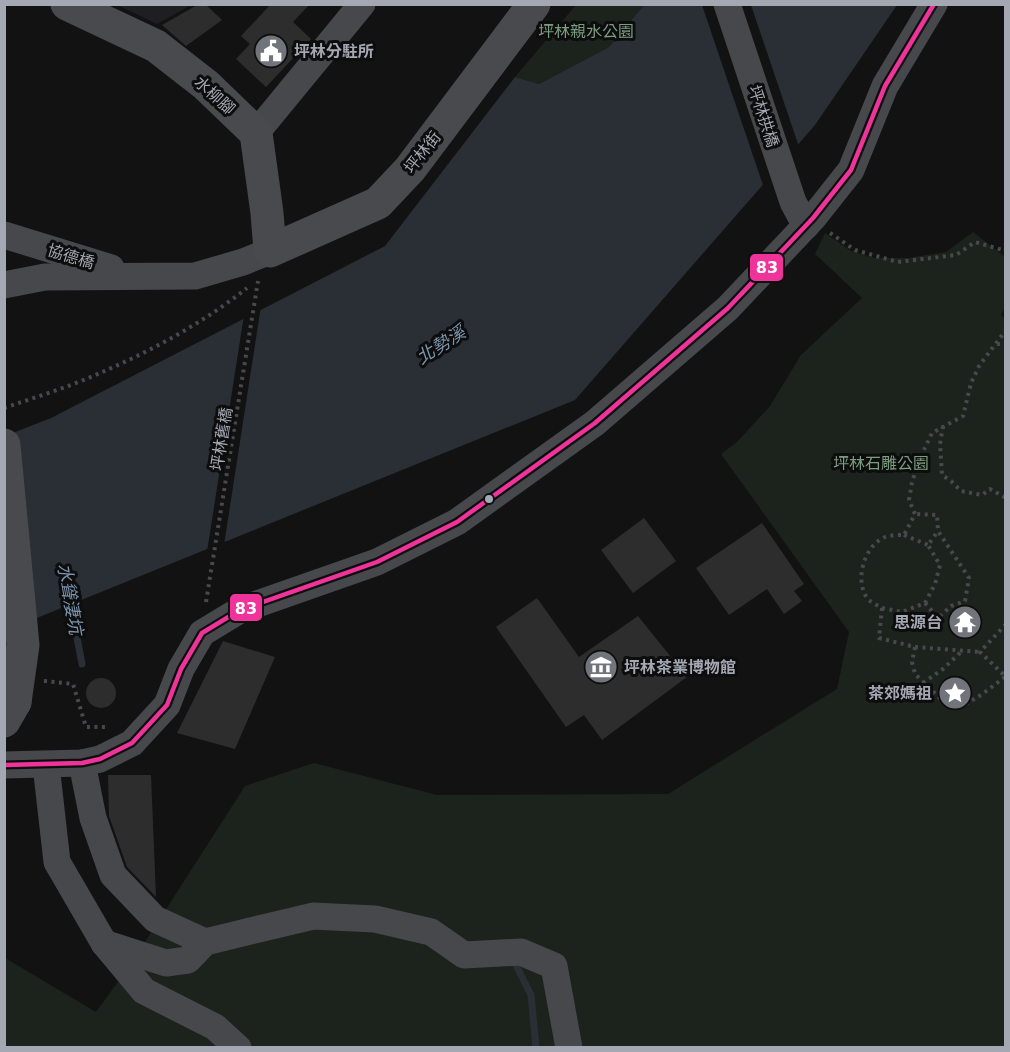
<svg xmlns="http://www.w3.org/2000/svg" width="1010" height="1052" viewBox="0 0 1010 1052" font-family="'DejaVu Sans','Noto Sans TC',sans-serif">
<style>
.built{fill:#1f1f21}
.green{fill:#1c231d}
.water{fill:#292f35}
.pier{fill:#121213}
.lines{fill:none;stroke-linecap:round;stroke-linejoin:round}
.stream{stroke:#292f35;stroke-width:7}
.building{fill:#2d2d2e}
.path{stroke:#48494d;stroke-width:4;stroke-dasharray:3 4.5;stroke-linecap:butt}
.minor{stroke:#47484b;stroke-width:27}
.major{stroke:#494a4d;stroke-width:33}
.major-bridge{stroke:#494a4d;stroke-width:33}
.bus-1-casing{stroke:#0d0d0e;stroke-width:9}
.bus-1{stroke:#ef339a;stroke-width:4.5}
.bus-dot{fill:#a4a8b3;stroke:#0d0d0e;stroke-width:2}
.labels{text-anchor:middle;stroke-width:6;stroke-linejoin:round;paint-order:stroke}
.park-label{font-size:16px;fill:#7b9d7f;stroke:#0d0d0e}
.poi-label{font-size:16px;font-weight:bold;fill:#a4a8b3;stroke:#0d0d0e;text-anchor:start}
.street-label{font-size:16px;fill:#a4a8b3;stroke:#0d0d0e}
.water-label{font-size:18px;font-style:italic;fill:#7c94ad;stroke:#0d0d0e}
.line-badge{stroke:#0d0d0e;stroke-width:2}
.badge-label{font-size:16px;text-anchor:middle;font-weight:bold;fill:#fff}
</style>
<rect width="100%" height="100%" fill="#121213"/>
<!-- built -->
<path class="built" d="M117 5H191L157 24Z"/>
<!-- green -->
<g class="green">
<path d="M576 5H644L609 47 539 84 515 77Z"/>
<path d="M973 232 1005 257V307L1001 315 1006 319 1005 1047 5 1048V958L96 1012 131 964 245 786 314 763 437 795 668 794 837 689 849 632 721 454 737 442 770 406 801 355 862 298 815 254 825 233 851 251 874 258H908L946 252Z"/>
</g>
<!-- water -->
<path class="water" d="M644 5H897L815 125 575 400 22 624 5 626V436L51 418 385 246 515 77 539 84 609 47Z"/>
<!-- pier -->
<g class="pier">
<path d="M702 5H751L799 147 764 188Z"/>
<path d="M261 306 224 545 207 552 244 315Z"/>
</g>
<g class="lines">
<!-- stream -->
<g class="stream">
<path d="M69 595 82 664"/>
<path d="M513 959 531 995 536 1048"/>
</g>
</g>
<!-- building -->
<g class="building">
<path d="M199 4H205L222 20 186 46 162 25Z"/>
<path d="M271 4H310L293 22 311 39 266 87 236 59 250 44 241 36Z"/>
<path d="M644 518 676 561 633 593 601 550Z"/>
<path d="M762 523 804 584 794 591 802 601 784 614 767 589 729 615 696 568Z"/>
<path d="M537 598 579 657 638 616 687 677 602 740 584 715 566 727 496 627Z"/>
<path d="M223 641 275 657 235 749 177 733Z"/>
<circle cx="101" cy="693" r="15"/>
<path d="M108 775H151L156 897 127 867 109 816Z"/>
</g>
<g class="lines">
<!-- path -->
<g class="path">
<path d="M830 233 855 250 898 262 956 255 975 242 1006 251"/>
<path d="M997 344H1006"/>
<path d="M4 408C36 397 69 387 100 373 151 351 203 323 247 288"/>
<path d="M943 426 940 444 942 475 951 481 961 491 982 495 990 489 1006 498"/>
<path d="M904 535 928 545"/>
<path d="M206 602 258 281"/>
<path d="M925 603 935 584 940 565 928 545 938 531"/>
<path d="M882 608 902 612 925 603 938 618 951 606 965 601 969 578 938 531 937 515 915 514"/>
<path d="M1006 624 980 652 1006 677"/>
<path d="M915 647 980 652"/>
<path d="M1005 677 981 695 964 705 945 703 915 674 912 662 915 647 879 638 882 608C877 605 870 602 867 598 854 579 865 545 885 537 890 535 899 535 904 535L915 514 909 500 912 482 921 456 932 433 963 416 971 383 979 366 1006 330"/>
<path d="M44 681 73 684 86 727H106"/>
<path d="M923 683 943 669 962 651"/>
</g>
<!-- minor -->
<g class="minor">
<path d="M727 4 793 202 806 226"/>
<path d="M256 133 362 4"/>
<path d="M4 235 111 268"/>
<path d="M4 285 45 277 195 276 243 262 270 251"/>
<path d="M82 763 93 818 113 875 155 919 205 942 313 916 375 919 431 932 464 955 521 952 554 966 569 1048"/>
<path d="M4 765 82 763 100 759 132 743 167 705 181 669 202 633 240 610 377 562 457 522 595 423 728 308 813 218 851 170 885 86 934 4"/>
<path d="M46 765 57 862 104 943 144 991 215 1027 238 1048"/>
<path d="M104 943 166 963 188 960 205 942"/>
</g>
<!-- major -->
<g class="major">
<path d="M67 4 156 46 206 85 256 133 267 213 270 251 378 203 410 169 534 4"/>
<path d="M4 721 15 702"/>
</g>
<!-- major-bridge -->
<path class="major-bridge" d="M4 445 23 645 15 702"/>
<defs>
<path id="bus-1" d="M4 765 82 763 100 759 132 743 167 705 181 669 202 633 240 610 377 562 457 522 595 423 728 308 813 218 851 170 885 86 934 4"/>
</defs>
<!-- bus-1 casing -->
<use href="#bus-1" class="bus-1-casing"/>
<!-- bus-1 -->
<use href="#bus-1" class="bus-1"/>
</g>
<!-- icons -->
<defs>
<symbol id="civic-disc" viewBox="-11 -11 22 22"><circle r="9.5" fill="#71747b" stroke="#0d0d0e"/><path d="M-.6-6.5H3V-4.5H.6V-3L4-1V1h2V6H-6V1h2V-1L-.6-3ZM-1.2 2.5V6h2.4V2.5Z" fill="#fff"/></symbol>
<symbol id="temple-disc" viewBox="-11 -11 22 22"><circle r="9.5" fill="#71747b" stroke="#0d0d0e"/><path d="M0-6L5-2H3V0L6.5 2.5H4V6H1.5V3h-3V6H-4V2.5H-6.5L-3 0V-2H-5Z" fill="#fff"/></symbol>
<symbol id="museum-disc" viewBox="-11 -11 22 22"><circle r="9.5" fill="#71747b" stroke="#0d0d0e"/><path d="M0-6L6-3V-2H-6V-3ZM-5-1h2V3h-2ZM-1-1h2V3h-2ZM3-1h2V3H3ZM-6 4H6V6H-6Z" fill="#fff"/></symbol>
<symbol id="sight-disc" viewBox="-11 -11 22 22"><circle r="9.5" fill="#71747b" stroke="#0d0d0e"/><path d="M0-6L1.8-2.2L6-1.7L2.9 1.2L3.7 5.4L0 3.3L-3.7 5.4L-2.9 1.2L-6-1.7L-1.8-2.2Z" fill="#fff"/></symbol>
</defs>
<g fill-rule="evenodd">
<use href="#civic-disc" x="252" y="32" width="38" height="38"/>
<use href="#temple-disc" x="946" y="603" width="38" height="38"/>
<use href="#museum-disc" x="582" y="648" width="38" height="38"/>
<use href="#sight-disc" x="936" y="674" width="38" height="38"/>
</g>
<!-- markers -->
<circle class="bus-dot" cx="489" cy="499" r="5"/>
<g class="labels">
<!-- park labels -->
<g class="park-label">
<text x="586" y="37">坪林親水公園</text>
<text x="881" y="469">坪林石雕公園</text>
</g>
<!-- poi labels -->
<g class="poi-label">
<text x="294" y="57">坪林分駐所</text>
<text x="942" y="628" text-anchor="end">思源台</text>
<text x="624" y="673">坪林茶業博物館</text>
<text x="932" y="699" text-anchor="end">茶郊媽祖</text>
</g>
<!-- street labels -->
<g class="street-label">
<text transform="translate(215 95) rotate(42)" y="6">水柳腳</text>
<text transform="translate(764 116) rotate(72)" y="6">坪林拱橋</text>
<text transform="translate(422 152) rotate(-52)" y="6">坪林街</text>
<text transform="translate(71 256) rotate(17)" y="6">協德橋</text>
<text transform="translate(221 439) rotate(-81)" y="6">坪林舊橋</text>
</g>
<!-- water labels -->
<g class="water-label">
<text transform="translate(441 345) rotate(-33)" y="6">北勢溪</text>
<text transform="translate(70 599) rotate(80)" y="6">水聳淒坑</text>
</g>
</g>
<g class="line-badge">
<rect x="749" y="253" width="35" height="29" rx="6" fill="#ef339a"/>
<rect x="229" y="593" width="34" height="29" rx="6" fill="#ef339a"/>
</g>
<g class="badge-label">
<text x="767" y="273">83</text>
<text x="246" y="614">83</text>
</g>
<!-- border -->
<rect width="1010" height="1052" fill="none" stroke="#a4a8b3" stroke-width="12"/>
</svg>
